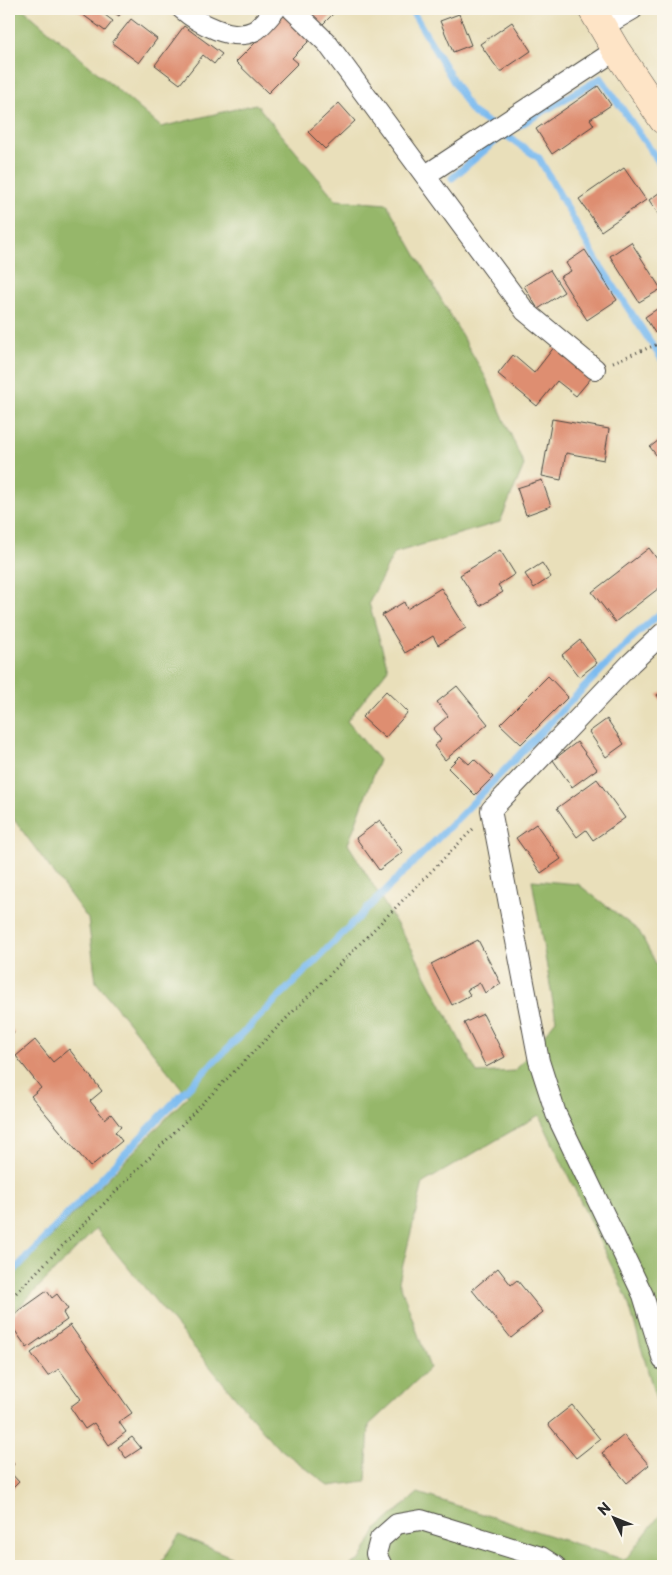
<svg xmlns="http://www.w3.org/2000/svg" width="672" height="1575" viewBox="0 0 672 1575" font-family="'Playpen Sans',sans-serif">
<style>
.forest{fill:#96b76b;stroke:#60714b}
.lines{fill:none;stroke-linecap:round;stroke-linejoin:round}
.stream{stroke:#7bbbf0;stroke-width:7}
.building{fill:#de8e71}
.street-casing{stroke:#484640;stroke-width:22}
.secondary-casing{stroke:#484640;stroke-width:29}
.path{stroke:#484640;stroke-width:3;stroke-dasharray:1 4;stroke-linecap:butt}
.street{stroke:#fff;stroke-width:20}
.secondary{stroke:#fee4c6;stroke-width:28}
</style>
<rect width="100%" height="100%" fill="#fbf7ec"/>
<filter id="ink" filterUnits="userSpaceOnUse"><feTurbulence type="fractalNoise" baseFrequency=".02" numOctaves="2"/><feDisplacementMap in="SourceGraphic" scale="10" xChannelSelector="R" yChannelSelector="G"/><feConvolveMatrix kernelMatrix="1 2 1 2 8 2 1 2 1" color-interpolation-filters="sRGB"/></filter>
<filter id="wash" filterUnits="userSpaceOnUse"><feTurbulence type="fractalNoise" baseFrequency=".0096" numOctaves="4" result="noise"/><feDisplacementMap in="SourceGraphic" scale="20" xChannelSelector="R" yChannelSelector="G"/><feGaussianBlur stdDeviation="1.12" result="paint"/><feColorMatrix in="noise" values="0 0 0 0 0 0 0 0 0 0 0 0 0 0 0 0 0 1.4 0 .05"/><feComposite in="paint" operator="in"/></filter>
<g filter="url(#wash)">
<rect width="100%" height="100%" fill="#e9dfba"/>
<!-- forest -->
<g class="forest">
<path d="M9 9H23L161 127 256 104 336 200 387 204 486 378 524 465 500 522 394 553 369 603 388 669 347 721 379 760 348 844 412 949 477 1073 515 1071 556 1020 532 880 578 884 639 931 663 977V1424L627 1298 539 1115 423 1183 399 1281 430 1368 369 1425 366 1481 329 1486 274 1444 96 1229 9 1317V1280L188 1096 96 982 88 919 9 813Z"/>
<path d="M418 1493 625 1560 663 1511V1566H348L360 1560 377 1529Z"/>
<path d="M179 1535 253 1566H159Z"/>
</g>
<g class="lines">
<!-- stream -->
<g class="stream">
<path d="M411 9 471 111 539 158 597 261 663 361"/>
<path d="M515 128 601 78 663 168"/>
<path d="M452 178 503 135"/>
<path d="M9 1276 175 1101 461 815 633 637 663 611"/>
</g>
</g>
<g id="blocks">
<!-- building -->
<g class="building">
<path d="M75 9H97L113 21 105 31Z"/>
<path d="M109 9H124L119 16Z"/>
<path d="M306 9H338L322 25Z"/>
<path d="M287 11 313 37 292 58 298 63 268 93 236 62Z"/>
<path d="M459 14 471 45 453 52 440 21Z"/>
<path d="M131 19 157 39 139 63 112 43Z"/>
<path d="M512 22 531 51 500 72 480 44Z"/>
<path d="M184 26 222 54 214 64 203 55 180 84 155 65Z"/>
<path d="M598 86 611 105 590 119 594 125 552 154 536 129Z"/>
<path d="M339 103 355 121 325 149 308 132Z"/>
<path d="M624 168 646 200 601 231 579 199Z"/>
<path d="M663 190V219L662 220 649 200Z"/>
<path d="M631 242 661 289 639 302 610 256Z"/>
<path d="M585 250 617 300 587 320 560 277 571 271 566 263Z"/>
<path d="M550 270 564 292 538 309 524 286Z"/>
<path d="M657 309 663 319V328L655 333 645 317Z"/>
<path d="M555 346 592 377 576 396 557 381 537 406 498 374 513 355 534 373Z"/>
<path d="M552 419 609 429 604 460 566 453 561 480 542 476Z"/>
<path d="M663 437V464L650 447Z"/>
<path d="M542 480 551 506 526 515 517 488Z"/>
<path d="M649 548 663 567V585L615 622 592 592Z"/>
<path d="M500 550 515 574 498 585 503 592 480 606 460 575Z"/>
<path d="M542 563 551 577 534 588 525 574Z"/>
<path d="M441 588 466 628 438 645 433 636 405 653 382 615 404 602 407 609Z"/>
<path d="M580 640 597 663 579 677 562 655Z"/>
<path d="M548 676 568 697 521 744 500 724Z"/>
<path d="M457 686 488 724 445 760 434 746 441 740 433 729 448 716 437 702Z"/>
<path d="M386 691 408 712 385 738 362 717Z"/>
<path d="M663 691V703L657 695Z"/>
<path d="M607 719 624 744 606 757 589 732Z"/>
<path d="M577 742 597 769 572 787 553 760Z"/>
<path d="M460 756 469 764 474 759 493 777 475 795 448 768Z"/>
<path d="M597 779 625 818 593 840 586 830 577 837 557 808Z"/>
<path d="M380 820 403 852 379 870 356 838Z"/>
<path d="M536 824 561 859 541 873 516 838Z"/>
<path d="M478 940 501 984 485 993 480 983 467 990 470 995 452 1005 431 964Z"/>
<path d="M483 1014 505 1057 486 1067 464 1023Z"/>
<path d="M9 1027 14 1033 9 1038Z"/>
<path d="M35 1040 53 1062 69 1049 102 1091 90 1101 105 1119 111 1114 121 1127 115 1132 122 1141 90 1167 31 1096 41 1088 16 1056Z"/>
<path d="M498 1268 511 1285 517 1280 543 1312 511 1338 472 1290Z"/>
<path d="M47 1291 52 1298 57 1294 68 1309 63 1313 67 1320 27 1348 9 1322V1318Z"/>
<path d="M70 1325 132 1413 119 1422 126 1432 109 1445 94 1423 85 1429 70 1407 81 1399 59 1369 48 1376 31 1353Z"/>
<path d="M572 1405 600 1439 576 1458 548 1424Z"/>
<path d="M624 1435 649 1465 627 1483 602 1453Z"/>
<path d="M132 1437 141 1448 126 1458 118 1447Z"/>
<path d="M9 1459 14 1464 9 1470Z"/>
<path d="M9 1471 19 1482 9 1492Z"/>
</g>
</g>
</g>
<g filter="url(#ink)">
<use href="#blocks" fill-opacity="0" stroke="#484640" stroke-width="1"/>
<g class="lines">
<defs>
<g id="street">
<path d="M182 9C198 23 233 42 254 31 262 27 270 15 276 9"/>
<path d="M292 9 327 43 525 311 595 369"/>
<path d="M602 27 633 9"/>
<path d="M426 175 616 50"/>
<path d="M663 633 631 663 491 810 539 1061 556 1114 643 1295 663 1360"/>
<path d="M382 1566 376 1554 380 1539 397 1524 421 1520 541 1557 555 1566"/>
</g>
<path id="secondary" d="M592 9 616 50 663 120"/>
</defs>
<!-- street casing -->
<use href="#street" class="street-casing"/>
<!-- secondary casing -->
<use href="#secondary" class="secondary-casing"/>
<!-- path -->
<g class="path">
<path d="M613 362 663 342"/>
<path d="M9 1300 473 829"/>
</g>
<!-- street -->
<use href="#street" class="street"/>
<!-- secondary -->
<use href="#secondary" class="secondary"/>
</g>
</g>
<!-- margin -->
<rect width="672" height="1575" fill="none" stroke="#fbf7ec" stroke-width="30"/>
<!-- north arrow -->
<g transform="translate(614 1518) rotate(313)" stroke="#fbf7ec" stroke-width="4" paint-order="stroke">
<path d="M0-4L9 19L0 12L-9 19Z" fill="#2b2b2b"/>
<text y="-8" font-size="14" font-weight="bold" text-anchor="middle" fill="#2b2b2b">N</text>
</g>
</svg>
